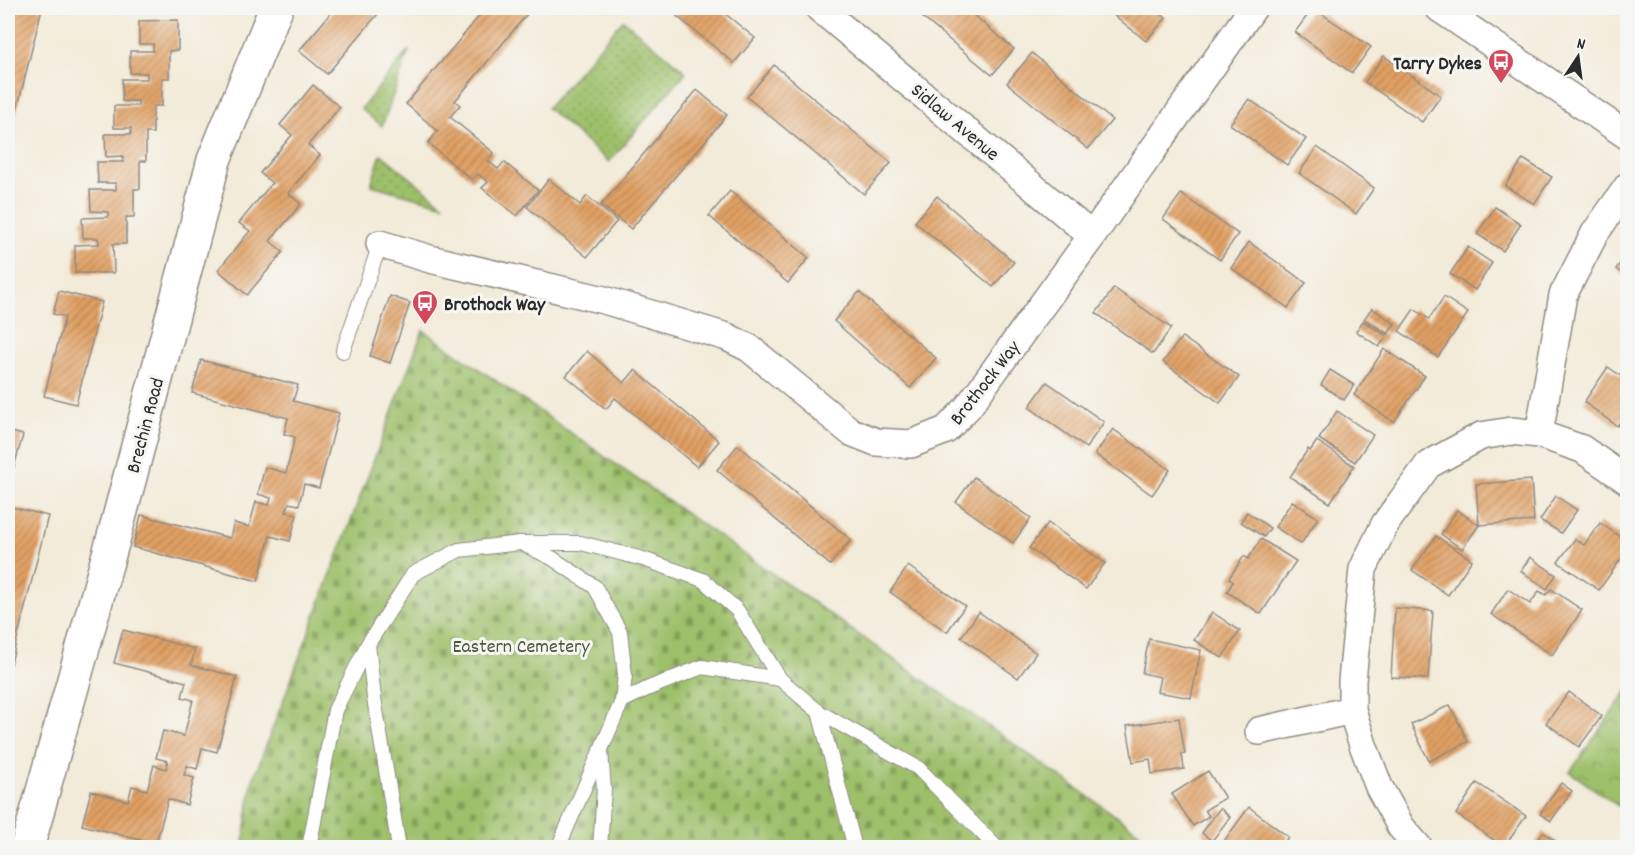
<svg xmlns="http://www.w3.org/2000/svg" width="1635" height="855" viewBox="0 0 1635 855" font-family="Dekko,sans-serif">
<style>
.grass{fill:url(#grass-dots);stroke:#64764a;stroke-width:1.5}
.cemetery{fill:url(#cemetery-stones);stroke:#64764a;stroke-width:1.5}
.park{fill:url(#park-crowns);stroke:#64764a;stroke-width:1.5}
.building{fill:url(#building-hatch)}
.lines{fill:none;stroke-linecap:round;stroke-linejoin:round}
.service-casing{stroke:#8f8b82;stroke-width:16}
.minor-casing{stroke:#8f8b82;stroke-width:30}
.tertiary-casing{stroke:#8f8b82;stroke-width:36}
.service{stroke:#fff;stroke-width:14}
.minor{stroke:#fff;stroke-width:27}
.tertiary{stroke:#fff;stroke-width:33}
.labels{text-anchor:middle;stroke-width:6;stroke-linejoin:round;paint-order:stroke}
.poi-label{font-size:20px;font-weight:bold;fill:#2b2b2b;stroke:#f6f6f2;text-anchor:end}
.street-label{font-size:20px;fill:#2b2b2b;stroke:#f6f6f2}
.park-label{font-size:20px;fill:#4e583e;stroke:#f6f6f2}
</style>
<defs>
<pattern id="grass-dots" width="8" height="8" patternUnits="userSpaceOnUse" patternTransform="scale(1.5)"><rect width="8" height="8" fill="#9ec06a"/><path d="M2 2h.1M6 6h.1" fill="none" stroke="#819c57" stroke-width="1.8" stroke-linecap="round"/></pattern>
<pattern id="cemetery-stones" width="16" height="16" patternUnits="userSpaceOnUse" patternTransform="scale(1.5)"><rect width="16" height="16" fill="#9ec06a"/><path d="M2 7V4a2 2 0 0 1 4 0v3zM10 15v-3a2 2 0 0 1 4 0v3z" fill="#819c57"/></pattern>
<pattern id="park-crowns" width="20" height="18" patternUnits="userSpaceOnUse" patternTransform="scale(1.5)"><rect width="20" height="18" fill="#9ec06a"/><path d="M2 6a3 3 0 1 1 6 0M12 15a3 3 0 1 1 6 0" fill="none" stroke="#819c57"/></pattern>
<pattern id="building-hatch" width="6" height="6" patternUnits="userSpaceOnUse" patternTransform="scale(1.5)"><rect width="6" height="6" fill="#e1a064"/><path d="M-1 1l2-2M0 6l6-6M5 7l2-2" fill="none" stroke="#b78353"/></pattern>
</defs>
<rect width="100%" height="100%" fill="#f6f6f2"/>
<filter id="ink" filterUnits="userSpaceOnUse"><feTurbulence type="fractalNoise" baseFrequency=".0167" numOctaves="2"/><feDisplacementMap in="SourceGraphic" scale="12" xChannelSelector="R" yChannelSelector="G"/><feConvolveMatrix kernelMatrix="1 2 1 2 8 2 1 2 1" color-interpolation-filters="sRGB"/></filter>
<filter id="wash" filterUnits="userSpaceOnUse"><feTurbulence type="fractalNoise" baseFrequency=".008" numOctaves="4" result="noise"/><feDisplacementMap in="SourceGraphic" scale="24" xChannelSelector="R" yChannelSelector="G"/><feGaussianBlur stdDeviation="1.35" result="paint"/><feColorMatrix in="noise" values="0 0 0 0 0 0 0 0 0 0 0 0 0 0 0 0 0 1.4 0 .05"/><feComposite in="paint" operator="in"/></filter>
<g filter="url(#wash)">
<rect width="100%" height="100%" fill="#f3ebd9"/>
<!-- grass -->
<g class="grass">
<path d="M623 20 686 72 609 162 547 108Z"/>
<path d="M409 50 382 126 361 109Z"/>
<path d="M381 154 444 205 371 185Z"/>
</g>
<!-- cemetery -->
<path class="cemetery" d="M423 330 733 546 1160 847 243 848 252 783Z"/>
<!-- park -->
<path class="park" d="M1627 691V812L1570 772Z"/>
<g id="blocks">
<!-- building -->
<g class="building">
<path d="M8 8H42L8 146Z"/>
<path d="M335 8H383L327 74 299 51Z"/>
<path d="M486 8H532L455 101 460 105 450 117 494 153 488 161 498 169 504 162 538 190 517 216 482 188 488 182 478 174 472 180 428 143 438 131 406 104Z"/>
<path d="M667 8H718L755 38 734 63Z"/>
<path d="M911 8H965L1014 49 992 75Z"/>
<path d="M1105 8H1154L1166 18 1146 41Z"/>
<path d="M1313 8 1371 47 1352 73 1295 32Z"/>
<path d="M178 20V50L169 51V78H162V106H153V133H146V161H140V189H134V217H126V244H113L114 273H75V245L99 244 98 238H83L82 218 108 217V212L91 211 90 190H116V183H98L97 162H123V156L106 157 105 134H131V128H114V106H138V101H122V79H147V73H130V51H153V44H139V21Z"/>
<path d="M1032 53 1112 120 1088 149 1007 83Z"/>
<path d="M1384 56 1441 96 1422 122 1365 82Z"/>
<path d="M774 65 891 163 864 194 747 97Z"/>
<path d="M313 85 340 107 308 145 320 155 288 193 301 204 270 241 283 252 247 295 218 270 250 231 239 223 272 183 260 173 292 135 280 125Z"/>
<path d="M697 90 727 115 631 229 601 205Z"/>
<path d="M1249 99 1306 139 1287 165 1230 124Z"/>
<path d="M1317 147 1374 188 1356 214 1299 173Z"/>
<path d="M1523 159 1552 177 1534 204 1505 186Z"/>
<path d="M549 179 580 205 587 196 617 221 587 257 527 207Z"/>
<path d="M730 191 809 258 788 283 709 216Z"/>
<path d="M1181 194 1238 234 1220 260 1163 219Z"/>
<path d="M937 196 1014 262 993 287 915 222Z"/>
<path d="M1495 207 1521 224 1503 251 1477 234Z"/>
<path d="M1249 242 1306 283 1288 308 1231 268Z"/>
<path d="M1468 247 1492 263 1475 290 1450 274Z"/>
<path d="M1628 252V277L1616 269Z"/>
<path d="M1114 288 1171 328 1153 354 1096 313Z"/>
<path d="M59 291 102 302 76 404 44 396 65 317 53 314Z"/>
<path d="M859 292 936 358 910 388 834 321Z"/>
<path d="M390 296 410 303 390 363 370 356Z"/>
<path d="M1444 297 1468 313 1438 357 1399 331 1414 309 1429 319Z"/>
<path d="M1372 308 1395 324 1388 334 1364 319Z"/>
<path d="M1363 321 1387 336 1379 347 1356 331Z"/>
<path d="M1182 337 1239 377 1220 403 1163 362Z"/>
<path d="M1384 349 1425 376 1394 422 1354 395Z"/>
<path d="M587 351 624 383 635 370 719 441 697 467 615 398 606 409 566 376Z"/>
<path d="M201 360 298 385 293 401 339 413 319 488 304 484 299 505 289 503 286 512 297 514 290 541 270 536 258 581 133 547 141 515 230 538 234 523 249 527 256 502 269 505 271 498 258 494 265 467 286 473 295 437 284 434 288 418 192 393Z"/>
<path d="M1608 367 1628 381V411L1617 426 1584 402Z"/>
<path d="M1330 370 1354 385 1344 400 1321 385Z"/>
<path d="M1047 382 1104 422 1086 448 1029 407Z"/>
<path d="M1337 411 1373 435 1355 462 1319 439Z"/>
<path d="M1113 429 1170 470 1152 495 1095 454Z"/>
<path d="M8 431 23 435 14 467 8 465Z"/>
<path d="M1317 441 1354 466 1330 503 1290 477 1308 449 1310 451Z"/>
<path d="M738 445 851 540 830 565 717 470Z"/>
<path d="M974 477 1031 518 1013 543 956 502Z"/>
<path d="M1531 480 1534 521 1479 525 1462 549 1441 534 1457 510 1479 525 1476 484Z"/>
<path d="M1556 496 1577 510 1561 533 1540 520Z"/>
<path d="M1292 501 1318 518 1301 544 1275 527Z"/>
<path d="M8 506 48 516 8 675Z"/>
<path d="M1247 512 1270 528 1264 537 1241 522Z"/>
<path d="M1048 523 1105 563 1086 589 1029 548Z"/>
<path d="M1600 523 1628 542V549L1599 590 1558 562 1575 539 1584 545Z"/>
<path d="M1436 536 1472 560 1448 595 1412 570Z"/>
<path d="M1261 539 1296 561 1261 614 1227 592 1233 582 1229 578 1244 556 1248 559Z"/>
<path d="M1530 557 1556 575 1547 589 1521 571Z"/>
<path d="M908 566 965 606 947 632 890 592Z"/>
<path d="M1508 589 1530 604 1539 591 1546 595 1551 589 1582 610 1552 655 1491 614Z"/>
<path d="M1395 608 1433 611 1428 679 1391 677Z"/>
<path d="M979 612 1036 653 1018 678 961 637Z"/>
<path d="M1212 612 1240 631 1222 658 1194 640Z"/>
<path d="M123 630 195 649 191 665 237 677 217 752 202 748 197 769 187 766 184 775 194 778 187 805 168 799 156 844 82 825 91 791 128 801 132 786 147 790 154 765 166 769 168 761 156 758 163 731 184 736 193 700 182 697 186 682 114 663Z"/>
<path d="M1149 639 1201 650 1191 698 1157 692 1160 677 1142 673Z"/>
<path d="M1569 692 1602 716 1579 747 1546 723Z"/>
<path d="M1450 705 1468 742 1429 761 1411 724Z"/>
<path d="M1179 718 1185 754H1182L1184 769 1152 774 1150 759 1133 762 1127 726Z"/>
<path d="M1208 771 1225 798 1205 810 1209 816 1193 826 1172 794Z"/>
<path d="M1477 783 1526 816 1504 847 1456 814Z"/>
<path d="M1561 783 1572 791 1551 821 1540 814Z"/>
<path d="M1249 807 1288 837 1281 848H1219Z"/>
<path d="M1220 808 1230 817 1212 841 1202 833Z"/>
<path d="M1543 832 1564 848H1532Z"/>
</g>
</g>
</g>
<g filter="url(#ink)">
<use href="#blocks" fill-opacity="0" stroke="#8f8b82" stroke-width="1.5"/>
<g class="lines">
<defs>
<g id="service">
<path d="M343 351 380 244"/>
<path d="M523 544 552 558 595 587 620 632 625 675 622 701"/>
<path d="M368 644 374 698 399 848"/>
<path d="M819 712 918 768 997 848"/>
<path d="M309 848 335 710 368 644 413 574 459 550 520 543H581L643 559 703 580 737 610 780 679"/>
<path d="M558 848 622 701 649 688 702 667 780 679 819 712 855 848"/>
<path d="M600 848 604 789 601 751"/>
</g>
<g id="minor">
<path d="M819 8 1092 236"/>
<path d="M1439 8 1628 136"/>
<path d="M380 244 430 259 604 300 727 337 749 348 851 432 876 442 911 444 946 430 968 407 1092 236 1253 8"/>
<path d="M1539 434 1563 295 1595 233 1628 186"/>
<path d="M1259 731 1352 710"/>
<path d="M1419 848 1401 827 1379 787 1363 745 1352 710V681L1363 569 1385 524 1428 465 1481 436 1511 431 1539 434 1582 449 1628 481"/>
</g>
<path id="tertiary" d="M27 848 118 522 214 160 276 8"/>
</defs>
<!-- service casing -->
<use href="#service" class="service-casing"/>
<!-- minor casing -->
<use href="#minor" class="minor-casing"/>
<!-- tertiary casing -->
<use href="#tertiary" class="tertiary-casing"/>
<!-- service -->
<use href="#service" class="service"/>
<!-- minor -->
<use href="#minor" class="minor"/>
<!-- tertiary -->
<use href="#tertiary" class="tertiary"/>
</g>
</g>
<!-- icons -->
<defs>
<symbol id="bus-pin" viewBox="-11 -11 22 30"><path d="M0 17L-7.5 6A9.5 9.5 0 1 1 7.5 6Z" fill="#d1495b" stroke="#f6f6f2"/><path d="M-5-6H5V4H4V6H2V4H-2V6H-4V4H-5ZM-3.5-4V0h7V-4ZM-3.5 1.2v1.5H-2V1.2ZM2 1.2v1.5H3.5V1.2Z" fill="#fff"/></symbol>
</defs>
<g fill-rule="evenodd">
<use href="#bus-pin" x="1486" y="47" width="30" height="40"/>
<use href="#bus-pin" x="410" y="288" width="30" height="40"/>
</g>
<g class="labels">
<!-- poi labels -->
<g class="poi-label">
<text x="1482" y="69">Tarry Dykes</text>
<text x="444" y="310" text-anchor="start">Brothock Way</text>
</g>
<!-- street labels -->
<g class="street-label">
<text transform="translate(956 121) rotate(40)" y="7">Sidlaw Avenue</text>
<text transform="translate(984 382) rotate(-52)" y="7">Brothock Way</text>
<text transform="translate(144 425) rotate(-75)" y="7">Brechin Road</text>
</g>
<!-- park labels -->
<g class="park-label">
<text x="521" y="652">Eastern Cemetery</text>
</g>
</g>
<!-- margin -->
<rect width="1635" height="855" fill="none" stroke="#f6f6f2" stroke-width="30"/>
<!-- north arrow -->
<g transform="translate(1578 57) rotate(13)" stroke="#f6f6f2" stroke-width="4.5" paint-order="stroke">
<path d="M0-4.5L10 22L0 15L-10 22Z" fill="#2b2b2b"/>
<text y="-9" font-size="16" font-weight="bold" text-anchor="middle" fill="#2b2b2b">N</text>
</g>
</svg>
